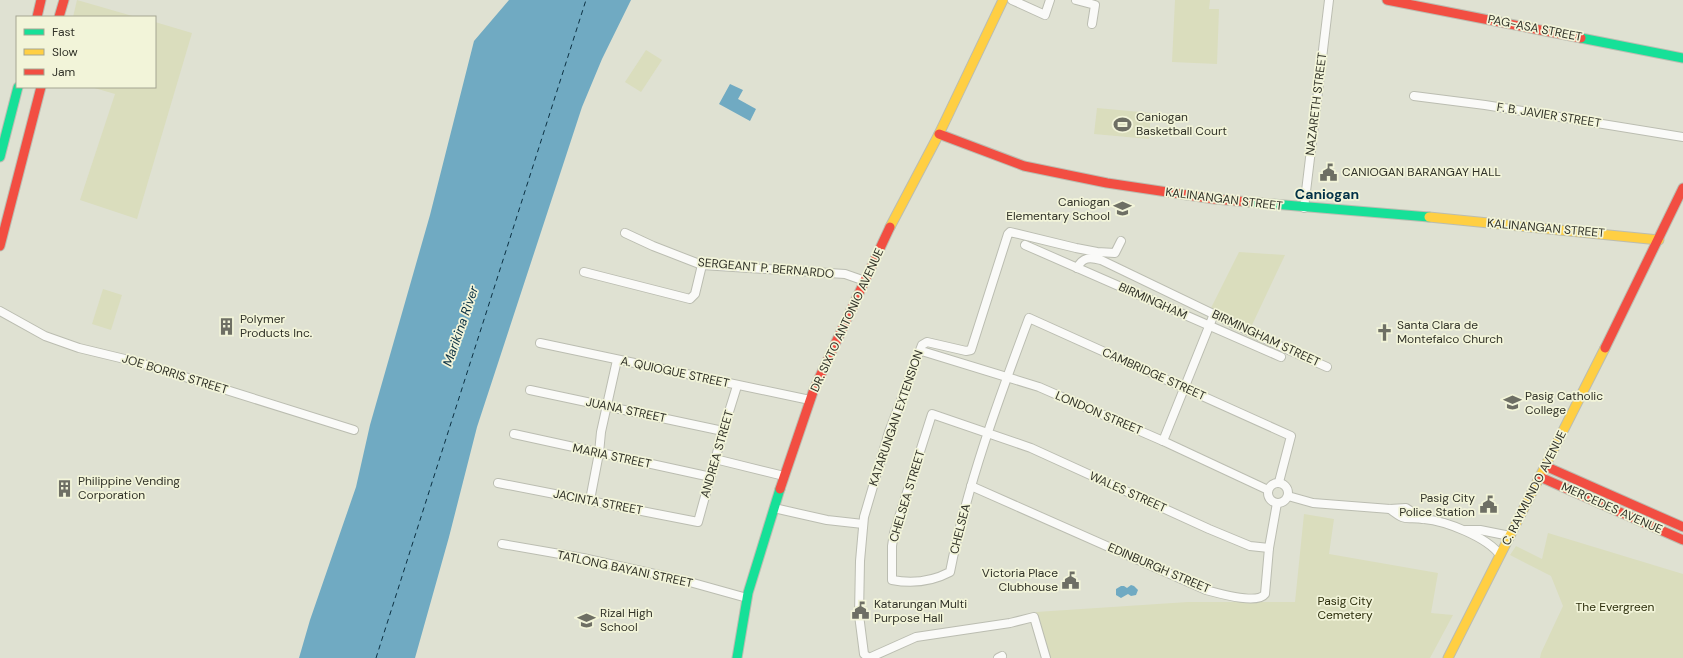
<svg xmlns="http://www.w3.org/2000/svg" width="1683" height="658" viewBox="0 0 1683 658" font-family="'DM Sans',sans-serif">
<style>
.green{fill:#daddbd}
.water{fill:#70aac2}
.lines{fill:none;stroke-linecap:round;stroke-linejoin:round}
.ferry{stroke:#0c3143;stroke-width:1;stroke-dasharray:5 4;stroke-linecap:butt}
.street-casing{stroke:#bbbdb1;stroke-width:10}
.fast-casing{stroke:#bbbdb1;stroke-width:11}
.slow-casing{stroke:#bbbdb1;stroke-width:11}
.jam-casing{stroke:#bbbdb1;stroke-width:11}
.street{stroke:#fafaf8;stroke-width:8}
.fast{stroke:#16e098;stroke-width:9}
.slow{stroke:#ffcf43;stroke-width:9}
.jam{stroke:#f24e42;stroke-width:9}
.labels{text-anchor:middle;stroke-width:3.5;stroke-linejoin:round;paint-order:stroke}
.street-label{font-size:12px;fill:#313228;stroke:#f2f4d9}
.poi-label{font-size:12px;fill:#313228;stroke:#f2f4d9;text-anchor:start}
.park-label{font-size:12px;fill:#2c2e0c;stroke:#f2f4d9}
.water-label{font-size:13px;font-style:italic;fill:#0c3143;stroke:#f2f4d9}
.quarter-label{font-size:14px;font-weight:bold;fill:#023247;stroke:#f2f4d9}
</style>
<rect width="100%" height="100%" fill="#dfe1d2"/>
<!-- green -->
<g class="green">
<path d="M77 0 136 17H73Z"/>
<path d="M1175 0H1210L1209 9H1219L1217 64 1172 62Z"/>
<path d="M155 22 192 33 137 219 80 200 115 94 91 87H155Z"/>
<path d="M646 50 662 60 641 92 625 82Z"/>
<path d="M1097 108 1151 113 1149 139 1094 134Z"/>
<path d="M1239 252 1285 255 1252 325 1210 310Z"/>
<path d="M103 289 122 295 111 330 92 324Z"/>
<path d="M1304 514 1334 519 1329 554 1438 573 1431 613 1453 615 1430 658H1048L1036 612 1188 602H1295Z"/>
<path d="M1548 533 1683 574V658H1540L1541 653 1563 606 1551 576 1510 555 1516 546 1542 559Z"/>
</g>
<!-- water -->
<g class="water">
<path d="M509 0H631L602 59 582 107 477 427 449 537 415 658H299L310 620 356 487 370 425 430 215 474 41Z"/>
<path d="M730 84 743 90 738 99 756 109 750 121 719 104Z"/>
<path d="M1131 585 1134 586 1138 590 1136 595 1131 596 1128 594 1121 598 1116 595V589L1121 586H1124L1127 588Z"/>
</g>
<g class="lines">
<!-- ferry -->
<path class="ferry" d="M376 658 586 0"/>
<defs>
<g id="street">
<path d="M1012 0 1045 15 1050 0"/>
<path d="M1076 0 1095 5 1092 24"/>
<path d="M1414 96 1485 105 1683 137"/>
<path d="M1304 208 1329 0"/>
<path d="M625 233 653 246 702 265 845 274 865 281"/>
<path d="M1025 245 1281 357"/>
<path d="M1077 268C1083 257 1089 257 1101 260L1284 348 1327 367"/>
<path d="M584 272 690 299 695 294 702 265"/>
<path d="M0 311 45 336 79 348 137 362 354 430"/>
<path d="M540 343 810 400"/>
<path d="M925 352 1039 387 1163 441 1268 490"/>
<path d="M530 390 723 431"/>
<path d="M514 434 711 477"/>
<path d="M1163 441 1214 314"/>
<path d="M715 459 784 476"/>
<circle cx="1278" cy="493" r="10"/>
<path d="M498 483 698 522 723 431 737 386"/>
<path d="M971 486 1206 590C1218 593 1257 605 1265 594L1269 548 1277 503"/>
<path d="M1288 496 1313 503 1390 509 1406 508 1423 519"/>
<path d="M590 500 599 453 601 432 617 360"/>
<path d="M774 508 827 520 863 524"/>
<path d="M1390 509C1408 523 1404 516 1424 519 1446 521 1487 537 1500 555"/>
<path d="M1466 530H1480L1510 536"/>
<path d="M502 544 583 558 686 581 747 598"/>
<path d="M1269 548 1250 546 1209 529 1031 448 932 414 894 533 892 546V580C913 584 931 582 950 572 967 485 998 401 1029 318L1291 436 1279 482"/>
<path d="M869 658 864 654 859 615 860 561 864 517 889 432 922 345 927 342 966 351 971 350 1008 234 1010 232 1076 248 1097 252 1115 253 1121 241"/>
<path d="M869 658 916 637 1010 623 1034 617 1046 658"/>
<path d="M998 658 1002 656"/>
</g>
<g id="fast">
<path d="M1581 38 1683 58"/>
<path d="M0 157 18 87"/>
<path d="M1249 202 1429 217"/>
<path d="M737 658 748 593 780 489"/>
</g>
<g id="slow">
<path d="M1429 217 1659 240"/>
<path d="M890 227 939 134 1003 0"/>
<path d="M1448 658 1605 348"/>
</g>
<g id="jam">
<path d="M1387 0 1581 38"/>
<path d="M37 17 41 0"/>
<path d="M59 17 64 0"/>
<path d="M939 134 1024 166 1107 183 1214 199 1249 202"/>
<path d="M0 246 41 87"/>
<path d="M1605 348 1683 188"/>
<path d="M1545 466 1683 527"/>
<path d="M1540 477 1683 540"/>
<path d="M780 489 814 389 890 227"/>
</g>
</defs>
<!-- street casing -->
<use href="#street" class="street-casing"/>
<!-- fast casing -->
<use href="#fast" class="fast-casing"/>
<!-- slow casing -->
<use href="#slow" class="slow-casing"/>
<!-- jam casing -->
<use href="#jam" class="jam-casing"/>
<!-- street -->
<use href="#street" class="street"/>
<!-- fast -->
<use href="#fast" class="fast"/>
<!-- slow -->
<use href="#slow" class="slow"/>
<!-- jam -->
<use href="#jam" class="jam"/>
</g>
<!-- icons -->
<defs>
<symbol id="stadium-bare" viewBox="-9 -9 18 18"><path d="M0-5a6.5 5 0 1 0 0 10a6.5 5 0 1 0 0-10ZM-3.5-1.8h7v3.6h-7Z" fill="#6e6f64" stroke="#f2f4d9" stroke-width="2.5" paint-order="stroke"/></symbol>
<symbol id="civic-bare" viewBox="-9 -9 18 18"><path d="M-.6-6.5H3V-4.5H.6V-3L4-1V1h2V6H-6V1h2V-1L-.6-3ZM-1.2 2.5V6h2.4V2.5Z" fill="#6e6f64" stroke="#f2f4d9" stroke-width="2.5" paint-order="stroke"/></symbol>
<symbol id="school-bare" viewBox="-9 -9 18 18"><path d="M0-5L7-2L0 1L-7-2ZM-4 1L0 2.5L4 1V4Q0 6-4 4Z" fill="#6e6f64" stroke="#f2f4d9" stroke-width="2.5" paint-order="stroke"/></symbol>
<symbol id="building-bare" viewBox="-9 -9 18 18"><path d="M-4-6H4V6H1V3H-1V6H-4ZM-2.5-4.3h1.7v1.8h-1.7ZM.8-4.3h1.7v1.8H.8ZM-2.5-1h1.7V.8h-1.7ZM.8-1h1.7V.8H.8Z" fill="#6e6f64" stroke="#f2f4d9" stroke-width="2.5" paint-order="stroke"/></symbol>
<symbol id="church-bare" viewBox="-9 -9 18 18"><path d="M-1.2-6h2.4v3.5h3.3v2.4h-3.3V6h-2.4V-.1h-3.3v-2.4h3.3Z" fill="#6e6f64" stroke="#f2f4d9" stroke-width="2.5" paint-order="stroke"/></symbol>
<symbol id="university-bare" viewBox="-9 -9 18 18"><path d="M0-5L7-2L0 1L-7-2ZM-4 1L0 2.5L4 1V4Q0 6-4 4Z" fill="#6e6f64" stroke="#f2f4d9" stroke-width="2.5" paint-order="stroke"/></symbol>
</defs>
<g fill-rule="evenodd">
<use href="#stadium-bare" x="1110" y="112" width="25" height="25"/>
<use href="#civic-bare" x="1316" y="160" width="25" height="25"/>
<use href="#school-bare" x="1110" y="196" width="25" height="25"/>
<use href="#building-bare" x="214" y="314" width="25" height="25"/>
<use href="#church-bare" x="1372" y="320" width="25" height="25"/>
<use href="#university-bare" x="1500" y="390" width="25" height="25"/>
<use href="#building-bare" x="52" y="476" width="25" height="25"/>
<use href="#civic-bare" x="1476" y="492" width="25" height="25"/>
<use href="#civic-bare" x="1058" y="568" width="25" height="25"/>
<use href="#civic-bare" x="848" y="598" width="25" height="25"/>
<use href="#school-bare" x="574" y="608" width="25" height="25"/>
</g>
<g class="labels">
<!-- street labels -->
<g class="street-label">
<text transform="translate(1535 28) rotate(11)" y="4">PAG-ASA STREET</text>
<text transform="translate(1316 104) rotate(-83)" y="4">NAZARETH STREET</text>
<text transform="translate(1549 115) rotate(9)" y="4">F. B. JAVIER STREET</text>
<text transform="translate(1224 199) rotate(7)" y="4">KALINANGAN STREET</text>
<text transform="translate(1546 228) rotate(5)" y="4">KALINANGAN STREET</text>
<text transform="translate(766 268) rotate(5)" y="4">SERGEANT P. BERNARDO</text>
<text transform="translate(1153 301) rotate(24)" y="4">BIRMINGHAM</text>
<text transform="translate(847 320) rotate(-65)" y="4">DR. SIXTO ANTONIO AVENUE</text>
<text transform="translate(1266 338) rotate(25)" y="4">BIRMINGHAM STREET</text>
<text transform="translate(675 372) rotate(12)" y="4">A. QUIOGUE STREET</text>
<text transform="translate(175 374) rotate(17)" y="4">JOE BORRIS STREET</text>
<text transform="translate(1154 374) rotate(24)" y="4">CAMBRIDGE STREET</text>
<text transform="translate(626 410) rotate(12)" y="4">JUANA STREET</text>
<text transform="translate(1099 413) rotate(23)" y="4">LONDON STREET</text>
<text transform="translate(896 418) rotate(-71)" y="4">KATARUNGAN EXTENSION</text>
<text transform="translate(717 454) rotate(-74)" y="4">ANDREA STREET</text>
<text transform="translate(612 456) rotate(12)" y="4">MARIA STREET</text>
<text transform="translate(1534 488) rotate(-63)" y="4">C. RAYMUNDO AVENUE</text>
<text transform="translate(1128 492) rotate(24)" y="4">WALES STREET</text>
<text transform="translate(907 496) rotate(-73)" y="4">CHELSEA STREET</text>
<text transform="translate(598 502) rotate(11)" y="4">JACINTA STREET</text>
<text transform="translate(1612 508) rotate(24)" y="4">MERCEDES AVENUE</text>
<text transform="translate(960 529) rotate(-76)" y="4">CHELSEA</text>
<text transform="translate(1159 568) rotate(23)" y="4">EDINBURGH STREET</text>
<text transform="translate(625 569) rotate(12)" y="4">TATLONG BAYANI STREET</text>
</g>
<!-- poi labels -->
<g class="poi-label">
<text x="1136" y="121">Caniogan<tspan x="1136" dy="14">Basketball Court</tspan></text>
<text x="1342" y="176">CANIOGAN BARANGAY HALL</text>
<text x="1110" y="206" text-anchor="end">Caniogan<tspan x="1110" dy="14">Elementary School</tspan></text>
<text x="240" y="323">Polymer<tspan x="240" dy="14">Products Inc.</tspan></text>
<text x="1397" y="329">Santa Clara de<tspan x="1397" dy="14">Montefalco Church</tspan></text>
<text x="1525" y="400">Pasig Catholic<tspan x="1525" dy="14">College</tspan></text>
<text x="78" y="485">Philippine Vending<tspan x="78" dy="14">Corporation</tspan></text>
<text x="1475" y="502" text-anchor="end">Pasig City<tspan x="1475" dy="14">Police Station</tspan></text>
<text x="1058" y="577" text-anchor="end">Victoria Place<tspan x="1058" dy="14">Clubhouse</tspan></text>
<text x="874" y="608">Katarungan Multi<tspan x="874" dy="14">Purpose Hall</tspan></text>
<text x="600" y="617">Rizal High<tspan x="600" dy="14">School</tspan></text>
</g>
<!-- park labels -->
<g class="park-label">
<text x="1345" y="605">Pasig City<tspan x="1345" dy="14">Cemetery</tspan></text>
<text x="1615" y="611">The Evergreen</text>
</g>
<!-- water labels -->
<g class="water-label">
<text transform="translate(460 326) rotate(-71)" y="5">Marikina River</text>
</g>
<!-- quarter labels -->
<g class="quarter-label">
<text x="1327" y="199">Caniogan</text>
</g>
</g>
<!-- legend -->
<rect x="16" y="16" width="140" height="72" fill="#f2f4d9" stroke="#a5a692"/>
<rect x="24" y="29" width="20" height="6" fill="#16e098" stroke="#a5a692"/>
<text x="52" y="36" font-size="12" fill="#313228">Fast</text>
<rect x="24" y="49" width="20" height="6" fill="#ffcf43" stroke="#a5a692"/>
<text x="52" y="56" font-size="12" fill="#313228">Slow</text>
<rect x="24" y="69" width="20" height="6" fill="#f24e42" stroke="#a5a692"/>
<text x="52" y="76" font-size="12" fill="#313228">Jam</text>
</svg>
